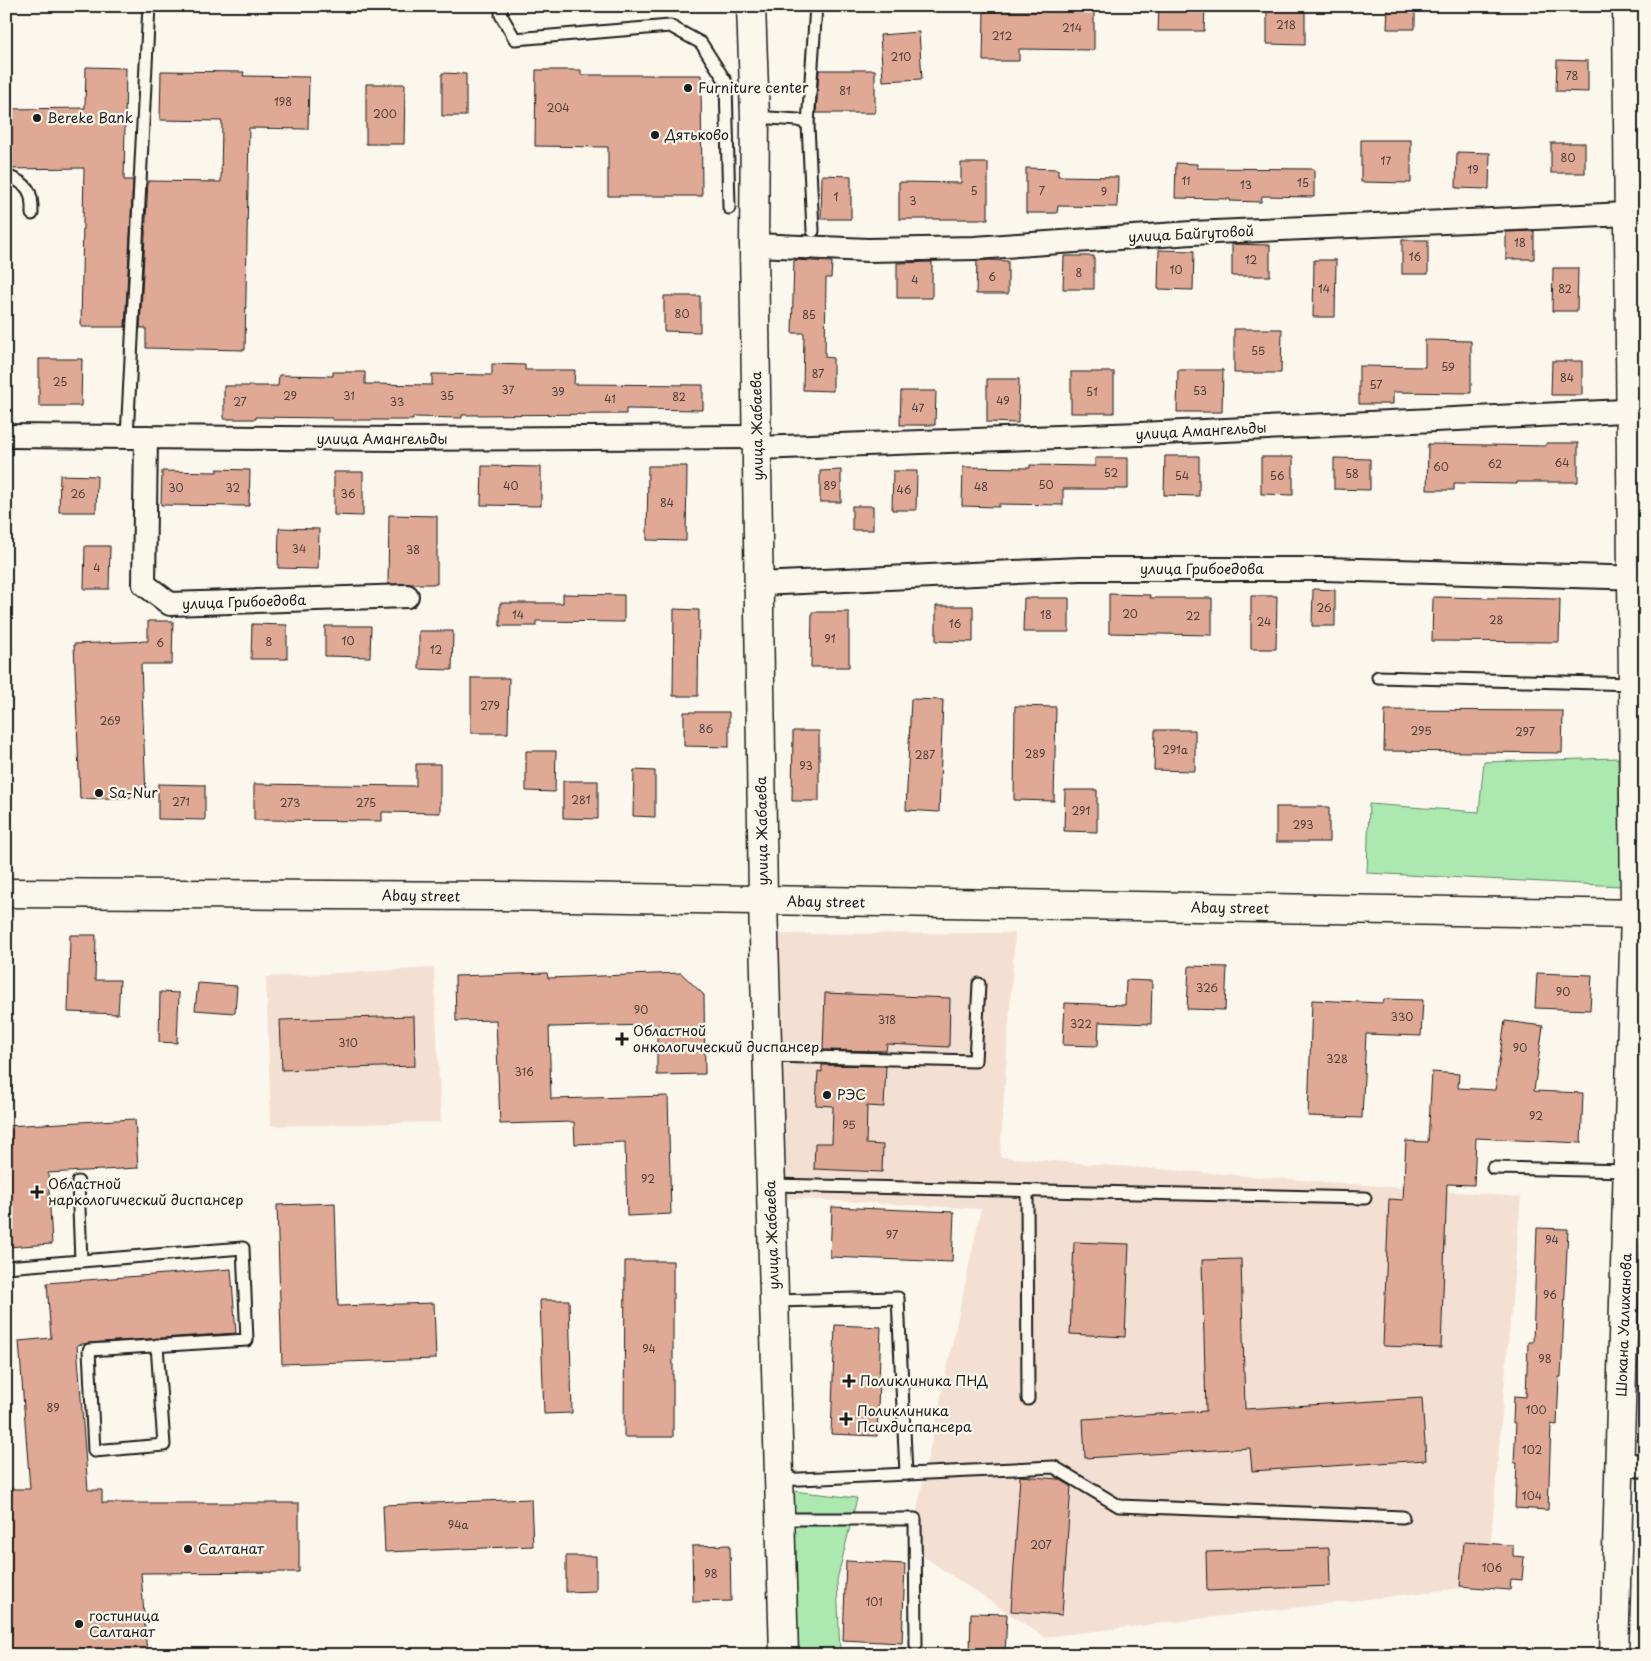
<svg xmlns="http://www.w3.org/2000/svg" width="1651" height="1661" viewBox="0 0 1651 1661" font-family="'Playpen Sans',sans-serif">
<style>
.built{fill:#f3e0d2}
.green{fill:#abe9b0;stroke:#648266}
.building{fill:#dfa995;stroke:#1c1c1c}
.lines{fill:none;stroke-linecap:round;stroke-linejoin:round}
.lane-casing{stroke:#1c1c1c;stroke-width:15}
.street-casing{stroke:#1c1c1c;stroke-width:26}
.secondary-casing{stroke:#1c1c1c;stroke-width:31}
.lane{stroke:#fbf7ec;stroke-width:11}
.street{stroke:#fbf7ec;stroke-width:22}
.secondary{stroke:#fbf7ec;stroke-width:28}
.poi-dot{fill:#1c1c1c;stroke:#fbf7ec;stroke-width:2}
.labels{text-anchor:middle;stroke-width:4.5;stroke-linejoin:round;paint-order:stroke}
.number-label{font-size:11px;fill:#4d3f3a}
.poi-label{font-size:14px;fill:#1c1c1c;stroke:#fbf7ec;text-anchor:start}
.street-label{font-size:14px;fill:#1c1c1c;stroke:#fbf7ec}
</style>
<rect width="100%" height="100%" fill="#fbf7ec"/>
<filter id="ink" filterUnits="userSpaceOnUse"><feTurbulence type="fractalNoise" baseFrequency=".02" numOctaves="2"/><feDisplacementMap in="SourceGraphic" scale="10" xChannelSelector="R" yChannelSelector="G"/><feConvolveMatrix kernelMatrix="1 2 1 2 8 2 1 2 1" color-interpolation-filters="sRGB"/></filter>
<g filter="url(#ink)">
<!-- built -->
<g class="built">
<path d="M1015 933 1000 1157 1521 1197 1487 1585 1044 1637 909 1547 981 1209 783 1198 776 934Z"/>
<path d="M434 968 441 1122 271 1126 266 977Z"/>
</g>
<!-- green -->
<g class="green">
<path d="M1618 758 1621 886 1367 873 1369 804 1479 812 1484 762Z"/>
<path d="M793 1491 857 1498 837 1580 840 1654 943 1653V1655H795Z"/>
</g>
<!-- building -->
<g class="building">
<path d="M1050 6H1094V50L1019 49V61H983L984 11H1050Z"/>
<path d="M1159 6H1205L1204 31H1158Z"/>
<path d="M1267 6H1305V45L1267 44Z"/>
<path d="M1388 6H1415V29H1387Z"/>
<path d="M919 32 922 79 883 81 880 35Z"/>
<path d="M1557 60 1588 61V92L1556 91Z"/>
<path d="M86 67 126 68 124 180H133L125 327H81L84 168 6 169V109L85 108Z"/>
<path d="M536 70H581V75H701L702 196H608V147L535 146Z"/>
<path d="M819 70H875V113H816Z"/>
<path d="M161 71 244 72 243 76 309 77 308 129 249 128 245 350 146 348V328H140L148 181 221 182 222 121 160 120Z"/>
<path d="M442 73 466 74V116H442Z"/>
<path d="M366 84H405L404 144H366Z"/>
<path d="M1361 140H1411V183L1361 182Z"/>
<rect x="1551" y="143" width="34" height="30"/>
<path d="M1457 152 1490 153 1489 189 1456 188Z"/>
<path d="M961 163H988V219H899V182L961 183Z"/>
<path d="M1176 163 1197 164V168L1314 169V197L1262 196 1261 202 1230 201V199L1175 198Z"/>
<path d="M1026 168 1058 169V176L1118 177 1117 207 1058 206 1057 213H1026Z"/>
<path d="M822 175 851 176V219H821Z"/>
<path d="M1534 231V259H1506V232Z"/>
<rect x="1402" y="240" width="26" height="34"/>
<path d="M1232 244 1270 245V276H1232Z"/>
<path d="M1159 250 1194 251 1193 290 1158 289Z"/>
<path d="M1064 256H1094V289H1063Z"/>
<path d="M794 260 832 262 831 278H826L825 357 833 358V391L803 390 804 333H792Z"/>
<path d="M989 260 1008 261V294H976L977 261Z"/>
<path d="M1314 260H1336L1335 317H1313Z"/>
<path d="M932 262V298H897V263Z"/>
<path d="M1553 268H1578L1577 311H1552Z"/>
<path d="M664 296H700V332L664 331Z"/>
<path d="M1234 329H1282L1281 373H1234Z"/>
<path d="M1425 340 1471 341V393L1393 392V404H1359V366L1425 367Z"/>
<path d="M39 359H82L81 406H39Z"/>
<path d="M1552 361H1582V395H1551Z"/>
<path d="M492 364 525 365V370H575L574 384 703 385V410L626 409V414L462 415V418L413 417V420H332V418L256 417V419H224V386H278L279 375 333 376V372H365V384L432 385V374L492 375Z"/>
<path d="M1178 370H1223L1222 412H1177Z"/>
<rect x="1071" y="372" width="43" height="41"/>
<path d="M987 379H1019L1018 423 987 422Z"/>
<path d="M901 391H936L935 425H900Z"/>
<path d="M1546 443H1578V482H1517V484L1454 483V490H1427L1428 444 1546 446Z"/>
<path d="M1165 456H1199V496L1164 495Z"/>
<path d="M1261 457H1293V495L1261 494Z"/>
<path d="M1095 458H1128V489H1063V505L999 504V507L962 506 963 467 1030 468V465L1095 466Z"/>
<path d="M1334 458 1370 459V490L1334 489Z"/>
<path d="M482 466 541 467V506L481 505Z"/>
<path d="M648 466H687L686 541 647 540Z"/>
<path d="M217 469 250 470 249 506 161 505 162 471 217 472Z"/>
<path d="M841 470V502H820V471Z"/>
<path d="M893 471H917L916 510H892Z"/>
<path d="M334 472H363V516L334 515Z"/>
<path d="M60 475 97 476 96 512H59Z"/>
<rect x="852" y="506" width="21" height="24"/>
<path d="M389 515 437 516V584H388Z"/>
<path d="M279 528 319 529 318 569 278 568Z"/>
<path d="M85 546H110L109 589H84Z"/>
<path d="M1313 589 1335 590V626H1312Z"/>
<path d="M563 594 624 595V622L536 621V626H500V603H563Z"/>
<path d="M1109 594 1150 595V598H1212V635L1109 633Z"/>
<path d="M1251 596H1277L1276 649H1251Z"/>
<path d="M1433 597 1560 599 1559 642 1432 641Z"/>
<path d="M1024 598H1069V632H1023Z"/>
<path d="M936 606H973V642L936 641Z"/>
<path d="M674 609 699 610 698 696H673Z"/>
<path d="M812 612H849V667H811Z"/>
<path d="M148 621H173L172 664H141L146 797 80 799 74 644 148 641Z"/>
<path d="M252 624 287 625V659H251Z"/>
<path d="M325 626H371L370 657 325 656Z"/>
<path d="M419 631H453L452 670 419 669Z"/>
<path d="M471 678H509L508 733H471Z"/>
<path d="M911 699 943 700 939 812 906 810Z"/>
<path d="M1015 706 1056 707 1054 801 1014 800Z"/>
<path d="M1385 710 1563 711 1562 753 1384 751Z"/>
<path d="M684 712H729V747L684 746Z"/>
<path d="M1155 730H1195V771L1154 770Z"/>
<path d="M793 731H819V801H792Z"/>
<path d="M526 751H556L555 792 526 791Z"/>
<path d="M416 764H440V813L382 812V821L254 820V784L416 786Z"/>
<path d="M634 770 655 771V817L633 816Z"/>
<path d="M563 781H598V819L563 818Z"/>
<path d="M158 784 205 785V820L158 819Z"/>
<path d="M1065 790H1097V832L1064 831Z"/>
<rect x="1276" y="807" width="53" height="35"/>
<path d="M70 935H96L95 980H120L118 1014 68 1012Z"/>
<path d="M1189 966 1227 967 1225 1010 1187 1009Z"/>
<path d="M547 973 548 978 681 973 704 995 705 1074 657 1075V1025L549 1027 551 1099 668 1096 671 1214 627 1216 625 1142 575 1144 574 1122 500 1124 496 1020 456 1021 455 976Z"/>
<path d="M1537 973 1592 975 1590 1010 1535 1008Z"/>
<path d="M1126 980 1152 981 1151 1024 1099 1022 1098 1046 1063 1045 1065 1003 1125 1005Z"/>
<path d="M198 983 237 986 235 1013 195 1010Z"/>
<path d="M160 992 179 993 177 1043 159 1042Z"/>
<path d="M825 993 950 998 949 1047 887 1044 886 1051 823 1050Z"/>
<path d="M1384 999 1423 1000 1421 1036 1366 1034 1362 1118 1308 1116 1312 1000 1383 1003Z"/>
<path d="M414 1016 415 1066 282 1070 280 1020Z"/>
<path d="M1505 1021 1543 1026 1534 1091 1583 1093 1581 1143 1476 1138 1474 1185 1447 1184 1441 1348 1383 1346 1389 1199 1403 1200 1406 1141 1428 1142 1432 1072 1459 1074 1458 1088 1495 1090Z"/>
<path d="M822 1065 886 1066 884 1107 867 1106 866 1144 883 1145 882 1172 814 1169 815 1143H832L833 1106 816 1105 818 1071 822 1072Z"/>
<path d="M135 1119 138 1168 48 1173 52 1244 6 1247V1126Z"/>
<path d="M335 1203 338 1306 434 1303 436 1359 282 1364 277 1205Z"/>
<path d="M832 1207 954 1212 952 1262 830 1257Z"/>
<path d="M1537 1228 1568 1229 1561 1377H1559L1557 1425 1551 1424 1548 1510 1515 1508 1517 1463H1514L1516 1423H1513L1514 1396 1526 1397 1528 1342H1533Z"/>
<path d="M1074 1242 1129 1244 1125 1337 1070 1334Z"/>
<path d="M1241 1259 1245 1409 1422 1398 1426 1460 1252 1471 1250 1448 1085 1458 1083 1419 1206 1411 1202 1260Z"/>
<path d="M625 1261H673V1437H624Z"/>
<path d="M231 1269 236 1333 89 1343 77 1345 88 1490H102V1503H299V1572L141 1573 147 1655H6V1489H30L19 1341 51 1338 47 1283Z"/>
<path d="M540 1300H569L572 1413 544 1414Z"/>
<path d="M835 1325 881 1327 877 1436 831 1434Z"/>
<path d="M1020 1476 1059 1479 1071 1486 1062 1615 1011 1611Z"/>
<path d="M531 1499 533 1546 385 1552 383 1505Z"/>
<path d="M1464 1542 1513 1545V1556L1524 1557 1522 1580 1511 1579 1510 1590 1460 1586Z"/>
<path d="M730 1545 731 1601 693 1602 692 1546Z"/>
<path d="M1329 1548 1330 1586 1207 1591 1206 1552Z"/>
<path d="M566 1556H596V1591L566 1592Z"/>
<path d="M846 1561 905 1564 902 1643 843 1640Z"/>
<path d="M971 1613 1007 1614 1005 1655H970Z"/>
</g>
<g class="lines">
<defs>
<g id="lane">
<path d="M502 6 501 15 515 39 670 26 701 43 726 82 729 208"/>
<path d="M755 117 798 120 808 124 813 231"/>
<path d="M808 124 816 6"/>
<path d="M6 176C28 183 33 191 32 214"/>
<path d="M127 437 149 6"/>
<path d="M1378 677 1633 684"/>
<path d="M768 1056 975 1061 979 984"/>
<path d="M1493 1168 1628 1171"/>
<path d="M78 1182 81 1261"/>
<path d="M771 1185 1365 1198"/>
<path d="M1027 1191 1028 1399"/>
<path d="M6 1267 243 1248 247 1340 89 1350 94 1451 164 1445 157 1345"/>
<path d="M774 1301 898 1298 906 1474"/>
<path d="M779 1480 1054 1467 1119 1506 1403 1517"/>
<path d="M780 1519H915L916 1645"/>
</g>
<g id="street">
<path d="M754 245 868 250 975 248 1192 233 1628 214"/>
<path d="M6 436 398 439 757 437"/>
<path d="M146 437 144 584 170 604 407 596"/>
<path d="M757 448 1140 434 1645 410"/>
<path d="M759 584 1080 569H1323L1645 578"/>
<path d="M1627 1208 1645 1209"/>
<path d="M1620 1464 1645 1466"/>
</g>
<g id="secondary">
<path d="M751 6 755 117 754 245 763 901 784 1655"/>
<path d="M6 893 499 896 1645 914"/>
<path d="M1614 1655 1635 913 1627 6"/>
</g>
</defs>
<!-- lane casing -->
<use href="#lane" class="lane-casing"/>
<!-- street casing -->
<use href="#street" class="street-casing"/>
<!-- secondary casing -->
<use href="#secondary" class="secondary-casing"/>
<!-- lane -->
<use href="#lane" class="lane"/>
<!-- street -->
<use href="#street" class="street"/>
<!-- secondary -->
<use href="#secondary" class="secondary"/>
</g>
</g>
<!-- markers -->
<g class="poi-dot">
<circle cx="688" cy="88" r="5"/>
<circle cx="37" cy="118" r="5"/>
<circle cx="655" cy="135" r="5"/>
<circle cx="99" cy="793" r="5"/>
<path d="M619.5 1031.5h5v5h5v5h-5v5h-5v-5h-5v-5h5z"/>
<circle cx="827" cy="1095" r="5"/>
<path d="M34.5 1184.5h5v5h5v5h-5v5h-5v-5h-5v-5h5z"/>
<path d="M846.5 1373.5h5v5h5v5h-5v5h-5v-5h-5v-5h5z"/>
<path d="M843.5 1411.5h5v5h5v5h-5v5h-5v-5h-5v-5h5z"/>
<circle cx="188" cy="1549" r="5"/>
<circle cx="79" cy="1624" r="5"/>
</g>
<g class="labels">
<!-- number labels -->
<g class="number-label">
<text x="1286" y="29">218</text>
<text x="1072" y="32">214</text>
<text x="1002" y="40">212</text>
<text x="901" y="61">210</text>
<text x="1572" y="80">78</text>
<text x="845" y="95">81</text>
<text x="283" y="106">198</text>
<text x="558" y="112">204</text>
<text x="385" y="118">200</text>
<text x="1568" y="162">80</text>
<text x="1386" y="165">17</text>
<text x="1473" y="174">19</text>
<text x="1186" y="185">11</text>
<text x="1303" y="187">15</text>
<text x="1246" y="189">13</text>
<text x="974" y="195">5</text>
<text x="1042" y="195">7</text>
<text x="1104" y="196">9</text>
<text x="836" y="201">1</text>
<text x="913" y="205">3</text>
<text x="1520" y="247">18</text>
<text x="1415" y="261">16</text>
<text x="1251" y="264">12</text>
<text x="1176" y="274">10</text>
<text x="1079" y="277">8</text>
<text x="992" y="281">6</text>
<text x="915" y="284">4</text>
<text x="1324" y="293">14</text>
<text x="1565" y="293">82</text>
<text x="682" y="318">80</text>
<text x="809" y="319">85</text>
<text x="1258" y="355">55</text>
<text x="1448" y="371">59</text>
<text x="818" y="378">87</text>
<text x="1567" y="382">84</text>
<text x="60" y="386">25</text>
<text x="1376" y="389">57</text>
<text x="508" y="394">37</text>
<text x="1200" y="395">53</text>
<text x="558" y="396">39</text>
<text x="1092" y="396">51</text>
<text x="290" y="400">29</text>
<text x="349" y="400">31</text>
<text x="447" y="400">35</text>
<text x="679" y="401">82</text>
<text x="610" y="403">41</text>
<text x="1003" y="405">49</text>
<text x="240" y="406">27</text>
<text x="397" y="406">33</text>
<text x="918" y="412">47</text>
<text x="1562" y="467">64</text>
<text x="1495" y="468">62</text>
<text x="1441" y="471">60</text>
<text x="1111" y="477">52</text>
<text x="1352" y="478">58</text>
<text x="1182" y="480">54</text>
<text x="1277" y="480">56</text>
<text x="1046" y="489">50</text>
<text x="511" y="490">40</text>
<text x="830" y="490">89</text>
<text x="981" y="491">48</text>
<text x="176" y="492">30</text>
<text x="233" y="492">32</text>
<text x="904" y="494">46</text>
<text x="78" y="498">26</text>
<text x="348" y="498">36</text>
<text x="667" y="507">84</text>
<text x="299" y="553">34</text>
<text x="413" y="554">38</text>
<text x="97" y="572">4</text>
<text x="1324" y="612">26</text>
<text x="1130" y="618">20</text>
<text x="518" y="619">14</text>
<text x="1046" y="619">18</text>
<text x="1193" y="620">22</text>
<text x="1496" y="624">28</text>
<text x="1264" y="626">24</text>
<text x="955" y="628">16</text>
<text x="830" y="643">91</text>
<text x="348" y="645">10</text>
<text x="269" y="646">8</text>
<text x="160" y="647">6</text>
<text x="436" y="654">12</text>
<text x="490" y="710">279</text>
<text x="110" y="725">269</text>
<text x="706" y="733">86</text>
<text x="1421" y="735">295</text>
<text x="1525" y="736">297</text>
<text x="1175" y="754">291а</text>
<text x="1035" y="758">289</text>
<text x="925" y="759">287</text>
<text x="806" y="770">93</text>
<text x="581" y="804">281</text>
<text x="181" y="806">271</text>
<text x="290" y="807">273</text>
<text x="366" y="807">275</text>
<text x="1081" y="815">291</text>
<text x="1303" y="829">293</text>
<text x="1207" y="992">326</text>
<text x="1563" y="996">90</text>
<text x="641" y="1014">90</text>
<text x="1402" y="1021">330</text>
<text x="887" y="1024">318</text>
<text x="1081" y="1028">322</text>
<text x="348" y="1047">310</text>
<text x="1520" y="1052">90</text>
<text x="1337" y="1063">328</text>
<text x="524" y="1076">316</text>
<text x="1536" y="1120">92</text>
<text x="849" y="1129">95</text>
<text x="648" y="1183">92</text>
<text x="892" y="1239">97</text>
<text x="1552" y="1244">94</text>
<text x="1550" y="1299">96</text>
<text x="649" y="1353">94</text>
<text x="1545" y="1363">98</text>
<text x="53" y="1412">89</text>
<text x="1536" y="1414">100</text>
<text x="1532" y="1454">102</text>
<text x="1532" y="1500">104</text>
<text x="458" y="1529">94а</text>
<text x="1041" y="1549">207</text>
<text x="1492" y="1572">106</text>
<text x="711" y="1578">98</text>
<text x="874" y="1606">101</text>
</g>
<!-- poi labels -->
<g class="poi-label">
<text x="698" y="93">Furniture center</text>
<text x="47" y="123">Bereke Bank</text>
<text x="665" y="140">Дятьково</text>
<text x="109" y="798">Sa-Nur</text>
<text x="633" y="1036">Областной<tspan x="633" dy="16">онкологический диспансер</tspan></text>
<text x="837" y="1100">РЭС</text>
<text x="48" y="1189">Областной<tspan x="48" dy="16">наркологический диспансер</tspan></text>
<text x="860" y="1386">Поликлиника ПНД</text>
<text x="857" y="1416">Поликлиника<tspan x="857" dy="16">Психдиспансера</tspan></text>
<text x="198" y="1554">Салтанат</text>
<text x="89" y="1621">гостиница<tspan x="89" dy="16">Салтанат</tspan></text>
</g>
<!-- street labels -->
<g class="street-label">
<text transform="translate(1191 234) rotate(-3)" y="5">улица Байгутовой</text>
<text transform="translate(757 426) rotate(-91)" y="5">улица Жабаева</text>
<text transform="translate(1201 431) rotate(-3)" y="5">улица Амангельды</text>
<text x="382" y="444">улица Амангельды</text>
<text x="1202" y="574">улица Грибоедова</text>
<text transform="translate(244 602) rotate(-2)" y="5">улица Грибоедова</text>
<text transform="translate(762 831) rotate(-91)" y="5">улица Жабаева</text>
<text transform="translate(421 896) rotate(1)" y="5">Abay street</text>
<text transform="translate(826 902) rotate(1)" y="5">Abay street</text>
<text transform="translate(1230 908) rotate(1)" y="5">Abay street</text>
<text transform="translate(772 1235) rotate(-92)" y="5">улица Жабаева</text>
<text transform="translate(1624 1325) rotate(-88)" y="5">Шокана Уалиханова</text>
</g>
</g>
<!-- margin -->
<rect width="1651" height="1661" fill="none" stroke="#fbf7ec" stroke-width="25"/>
<rect x="12" y="12" width="1626" height="1636" fill="none" stroke="#1c1c1c" stroke-width="2" filter="url(#ink)"/>
</svg>
